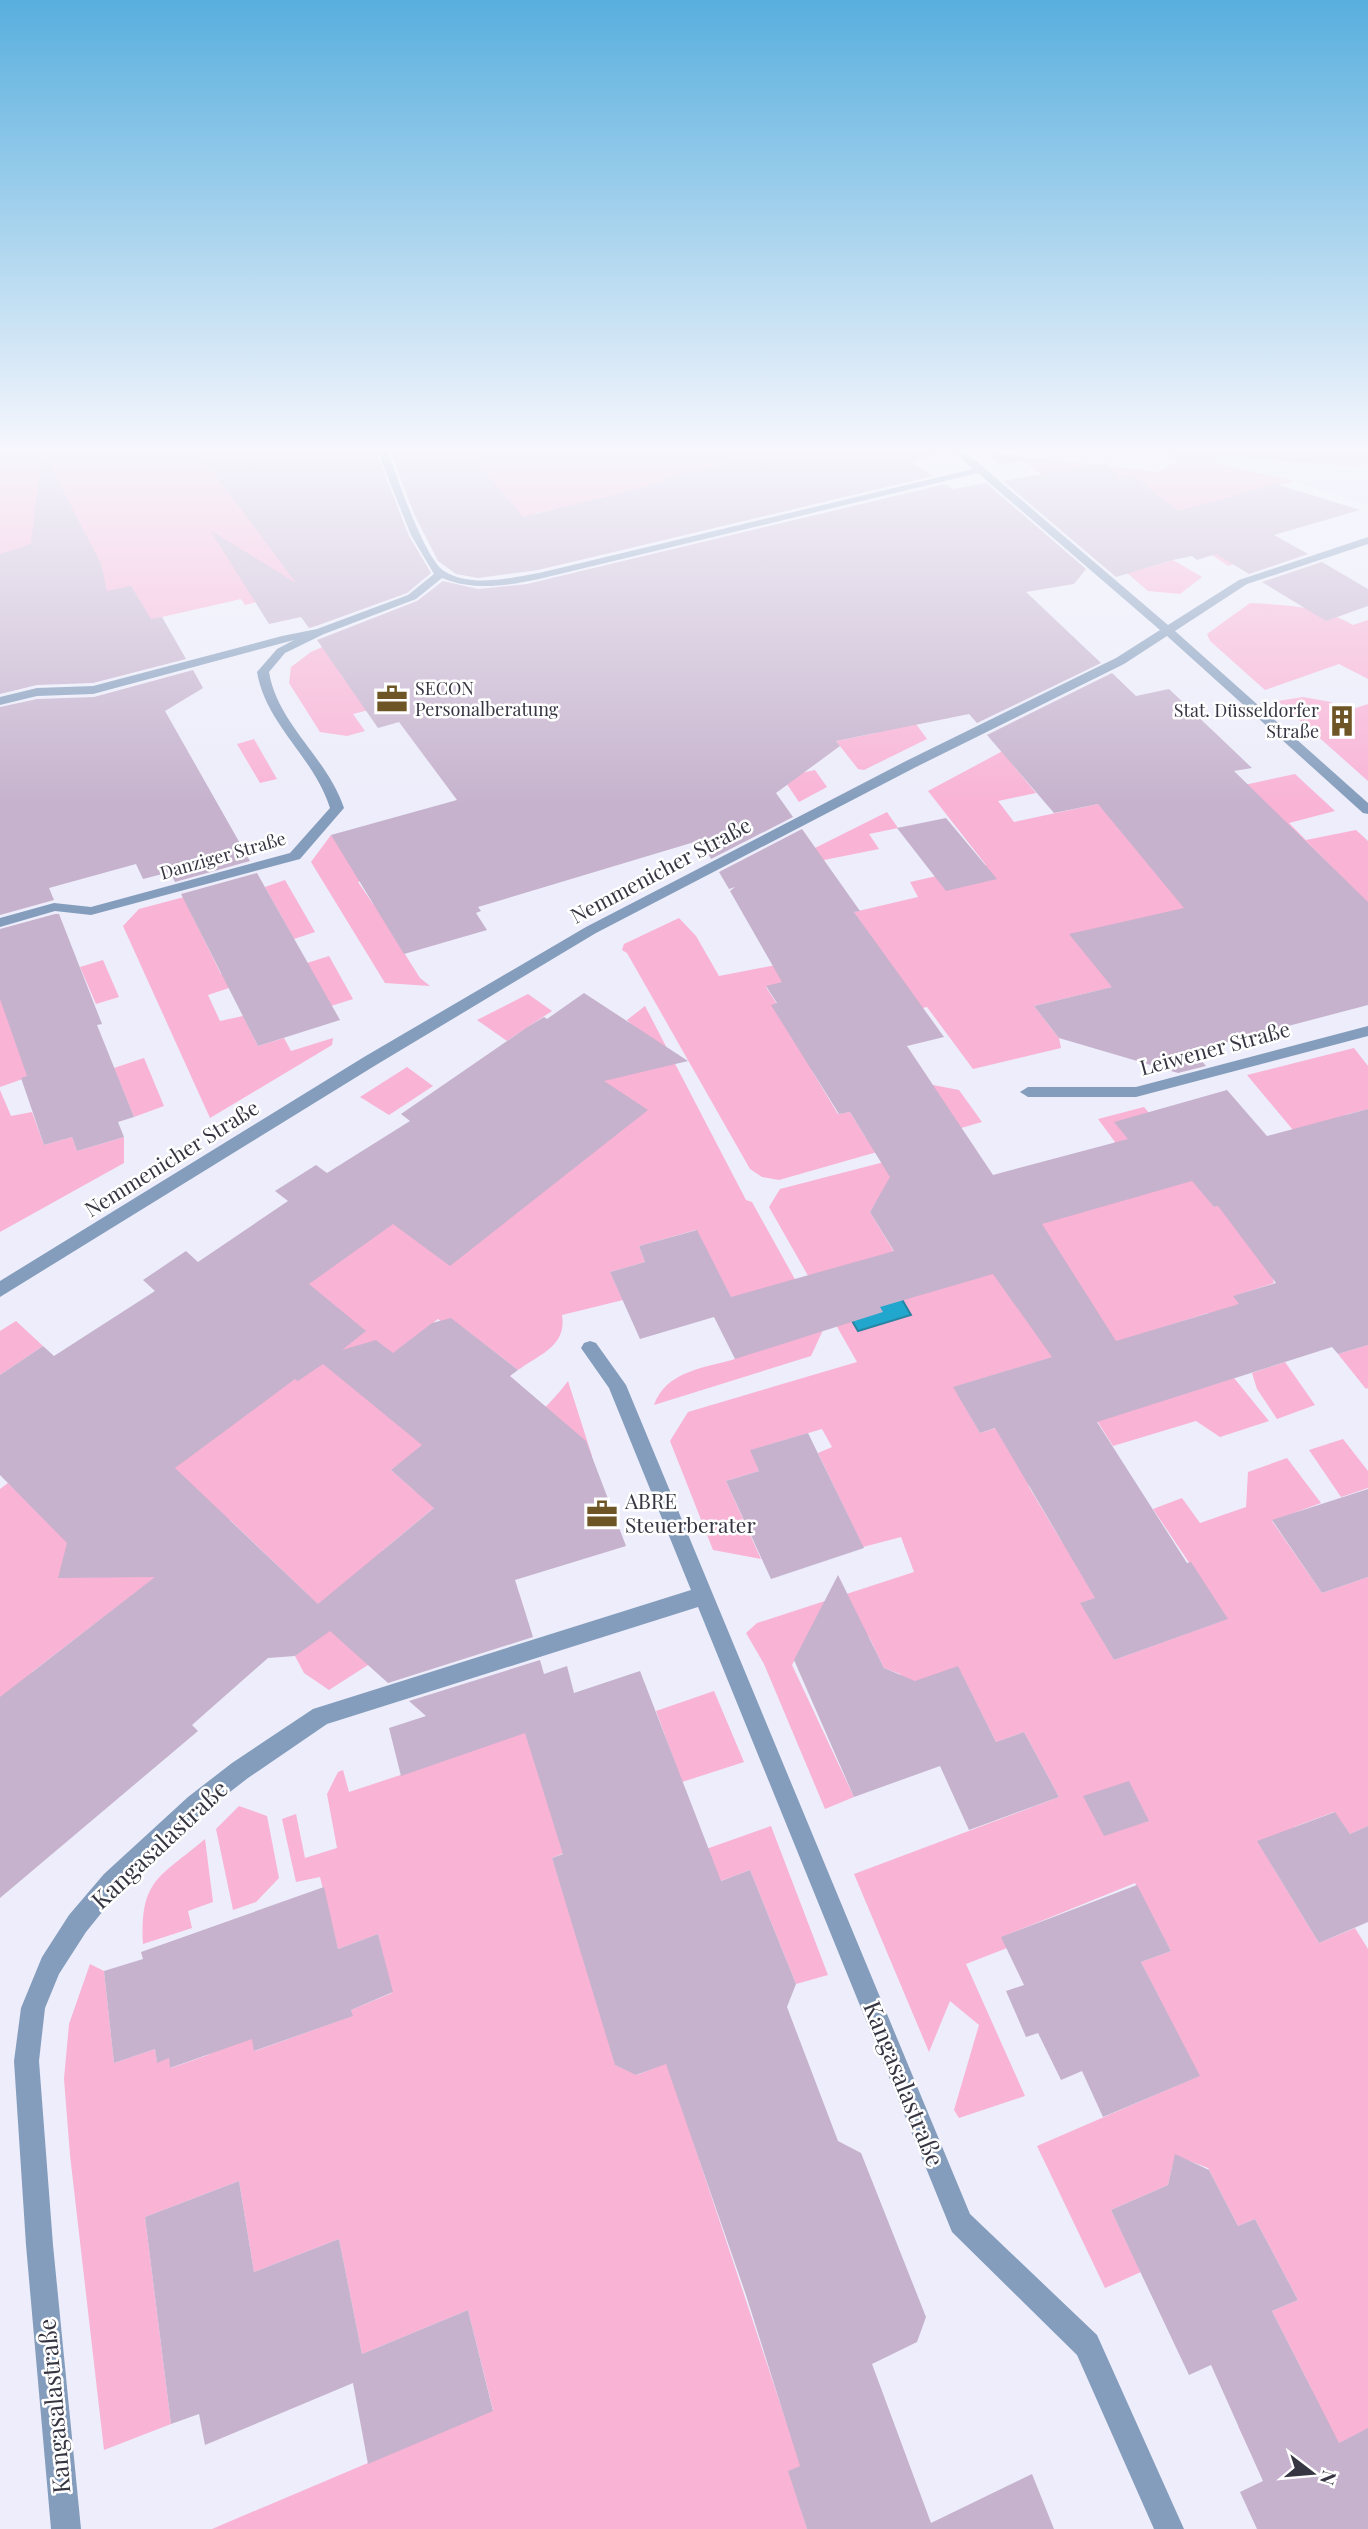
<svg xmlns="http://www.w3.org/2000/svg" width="1368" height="2529" viewBox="0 0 1368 2529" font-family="'Playfair Display',serif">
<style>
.built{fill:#e2e2fa}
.green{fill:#f9b3d5}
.water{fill:#21a7ce;stroke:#2785a4;stroke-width:2}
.building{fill:#c6b2cd;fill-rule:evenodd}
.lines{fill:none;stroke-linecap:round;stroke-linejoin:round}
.minor{fill:#849dbc;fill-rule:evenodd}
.labels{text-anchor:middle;stroke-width:5;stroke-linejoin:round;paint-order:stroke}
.far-poi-label{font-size:18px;fill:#363542;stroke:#fff;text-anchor:start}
.far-street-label{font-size:18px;fill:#363542;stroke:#fff}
.street-label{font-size:21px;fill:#363542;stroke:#fff}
.poi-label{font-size:21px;fill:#363542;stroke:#fff;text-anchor:start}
.near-street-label{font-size:24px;fill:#363542;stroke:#fff}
</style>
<rect width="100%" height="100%" fill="#ededfb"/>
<!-- built -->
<path class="built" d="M1218 456 1359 467 1368 465V505L1293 481 1215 463Z"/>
<!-- green -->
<g class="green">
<path d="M0 450H212L307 590 245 605 241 599 140 622 0 589Z"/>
<path d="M455 450H931L935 454 911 462 902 456 834 459 733 511 698 471 661 478 665 482 640 488 592 538 559 508 537 513 502 532Z"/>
<path d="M1160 450H1368V465L1359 467 1218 456 1215 463 1293 481 1252 491 1214 523 1290 545 1228 566 1212 555 1121 551 1147 568 1173 560 1202 577 1180 594 1148 591 1092 543 1115 480 1081 468 1041 474 1023 461 1000 465 987 452 1158 472 1179 462Z"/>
<path d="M1250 603C1286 605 1321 606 1353 625L1368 620V679L1339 664 1265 690 1210 641 1207 634Z"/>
<path d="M345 637 341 675 369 710 353 714 365 731 347 736 320 732 289 683 291 667 311 652Z"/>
<path d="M1303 697 1331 702 1343 712 1368 704V781L1278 701Z"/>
<path d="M913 720 927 739 864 770 858 769 836 741 876 733Z"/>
<path d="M1027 738 1012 764 1036 793 998 801 1014 822 1098 804 1108 814 1295 774 1335 811 1289 823 1352 887 1306 840 1356 830 1368 841V925L1034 1006 1059 1038 1061 1048 973 1069 927 1007 873 1019 812 1071 838 1114 850 1112 866 1138 933 1085 959 1090 982 1122 779 1180 762 1177 750 1169 627 953 622 950 624 944 679 918 696 936 719 976 776 965 786 981 766 987 786 1018 871 937 854 912 918 897 910 882 986 865 928 791Z"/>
<path d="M254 739 277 779 260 783 237 744Z"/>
<path d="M815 770 827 787 799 802 782 777Z"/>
<path d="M887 812 898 828 869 834 879 849 819 861 811 850Z"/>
<path d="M331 835 376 876 358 882 373 904 391 899 389 929 420 978 430 986 385 983 311 862Z"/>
<path d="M285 880 315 932 294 939 265 887Z"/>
<path d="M188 896 189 909 221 974 246 967 229 988 208 995 220 1021 243 1016 258 1046 284 1038 291 1051 333 1038 332 1045 210 1118 123 926 139 909Z"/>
<path d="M329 956 353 999 331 1006 307 963Z"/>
<path d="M103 960 119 997 96 1004 80 967Z"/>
<path d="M528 994 552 1011 507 1041 477 1020Z"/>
<path d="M0 999 48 1070 0 1087Z"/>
<path d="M645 1006 746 1200 752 1202 823 1330 811 1356 654 1405C666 1371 704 1368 735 1359L737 1309 696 1230 639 1246 645 1262 610 1272 623 1300 562 1315C567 1346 540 1354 518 1370L462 1327 454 1332 438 1319 395 1352 423 1446 391 1470 415 1491C473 1458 527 1436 568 1381L592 1456 447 1497 382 1551 492 1602 519 1593 528 1623 368 1665 329 1690 304 1673 295 1656 308 1646 322 1608 230 1520 32 1672 0 1745V1489L8 1483 29 1503 162 1375 413 1210 631 1024 627 1020Z"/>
<path d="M1354 1048 1368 1066V1109L1345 1115 1368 1140 1272 1276 1274 1283 1234 1296 1244 1311 1214 1320 1208 1313 1132 1337 1174 1397 1234 1378 1269 1421 1220 1437 1196 1421 1113 1446 1056 1356 954 1387 980 1433 1012 1423 1029 1487 1062 1542 1116 1591 1081 1603 1114 1660 1227 1619 1153 1509 1182 1498 1200 1523 1246 1507 1248 1472 1287 1458 1321 1503 1272 1521 1322 1593 1368 1577V1826L1350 1834 1334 1812 1294 1827 1307 1850 1271 1864 1319 1943 1355 1928 1368 1949V2435L1365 2430 1264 2481 1238 2426 1312 2390 1272 2311 1298 2300 1255 2219 1238 2226 1208 2168 1187 2160 1172 2167 1168 2185 1111 2210 1141 2272 1105 2288 1037 2146 1199 2076 1141 1962 1171 1951 1135 1883 1002 1937 1007 1948 966 1964 1025 2096 959 2118 954 2110 979 2025 950 2001 929 2052 854 1874 1059 1797 1024 1732 996 1742 958 1667 905 1685 900 1674 884 1668 869 1637 852 1629 802 1646 792 1665 854 1797 825 1809 764 1664 746 1633 757 1623 914 1572 901 1537 863 1547 818 1453 832 1447 822 1429 751 1450 759 1471 726 1481 761 1559 713 1550 670 1441 688 1412 857 1362 769 1207 780 1189 888 1161 895 1196 876 1202 870 1212 920 1295 1115 1142 1098 1119 1144 1107C1171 1137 1188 1176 1214 1207L1271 1190 1318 1160 1247 1075Z"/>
<path d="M144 1058 164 1106 134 1117 114 1068Z"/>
<path d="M407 1067 433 1086 389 1115 360 1097Z"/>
<path d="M0 1090 11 1116 32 1112 44 1145 72 1137 77 1151 124 1137V1163L0 1232Z"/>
<path d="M16 1321 43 1346 0 1375V1331Z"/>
<path d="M1368 1345V1388L1366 1389 1338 1354Z"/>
<path d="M1285 1362 1315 1405 1277 1419 1257 1389 1252 1373Z"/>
<path d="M1343 1439 1368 1471V1488L1341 1497 1309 1450Z"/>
<path d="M714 1691 744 1762 682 1782 656 1711Z"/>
<path d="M520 1712 564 1853 552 1858 565 1899 771 1826 828 1975 796 1984 750 1870 592 1929 615 2065 637 2075 696 2051 694 2144 801 2466 789 2471 807 2529H212L493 2410 468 2310 362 2354 339 2239 254 2272 239 2181 145 2217 171 2424 104 2450 70 2155 64 2079 69 2024 90 1964 104 1971 114 2063 155 2049 157 2062 169 2058 171 2068 208 2055 251 2029 255 2051 352 2016 351 2010 392 1993 378 1934 338 1949 320 1877 296 1882 282 1819 296 1814 305 1858 337 1848 327 1794 338 1772 343 1770 349 1792 446 1760Z"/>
<path d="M239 1806 267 1816 279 1878 256 1902 233 1910 216 1829Z"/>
<path d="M205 1839 213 1902 188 1911 192 1928 143 1944C140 1879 159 1878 205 1839Z"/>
</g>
<!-- water -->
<path class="water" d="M897 1291 911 1315 858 1331 844 1307Z"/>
<!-- building -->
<g class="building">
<path d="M42 450 101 564 107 591 131 586 151 619 162 617 186 659 93 683 37 685 0 694V554L31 544Z"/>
<path d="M197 450H375L409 536 431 573 407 593 316 626 309 628 301 617 269 624 210 530 296 583Z"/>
<path d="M390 450H467L523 517 665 482 660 479 737 462 902 456 933 476 538 570 478 578 456 574 438 561 414 514Z"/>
<path d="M1107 463 1118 479 1134 476 1178 511 1276 484 1360 510 1274 535 1308 554 1249 574 1216 554 1197 560 1192 556 1173 560 1116 577 1003 481Z"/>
<path d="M986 483 1086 569 1074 584 1026 592 1101 663 977 723 969 714 836 741 840 746 776 793 793 817 711 859 701 840 478 907 481 911 476 913 487 930 404 954 331 835 457 800 399 722 378 728 317 640 417 601 443 581 478 589 527 584 945 484 953 489Z"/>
<path d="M1322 562 1368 589V606L1326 621 1262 582Z"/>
<path d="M193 670 203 688 165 711 250 861 175 882 170 872 143 879 136 864 49 888 54 900 0 915V707L37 699 94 697Z"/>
<path d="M1112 673 1136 696 1169 689 1252 768 1234 771 1368 902V1005L1193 1051 1206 1066 1178 1073 1059 1038 1034 1006 1112 987 1069 934 1184 908 1098 804 1054 813 987 735Z"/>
<path d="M946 818 997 879 946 891 897 828Z"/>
<path d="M802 829 860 911 854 912 944 1037 907 1046 993 1175 1128 1139 1114 1122 1227 1090 1267 1136 1368 1109V1345L1338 1354 1332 1347 1097 1422 1187 1563 1191 1562 1228 1619 1114 1660 1080 1603 1095 1598 995 1428 980 1433 953 1387 1052 1357 993 1274 880 1307 883 1312 735 1359 714 1317 640 1339 610 1272 645 1262 639 1246 697 1230 731 1297 894 1251 870 1212 890 1177 850 1112 839 1114 771 1005 777 1003 766 986 782 982 730 891 735 887 729 889 719 872ZM1192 1181 1214 1207 1218 1206 1276 1283 1233 1296 1239 1304 1116 1341 1042 1224Z"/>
<path d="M257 873 340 1020 258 1046 181 894Z"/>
<path d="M55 914H59L102 1024 97 1025 134 1117 118 1122 124 1137 77 1151 72 1137 44 1145 21 1078 27 1076 0 999V929Z"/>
<path d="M584 993 688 1061 604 1081 648 1110 450 1266 393 1224 309 1284 366 1331 342 1350 376 1340 393 1353 432 1323 451 1318 518 1370 510 1376 586 1441 626 1546 515 1580 533 1637 388 1683 330 1631 295 1656 268 1658 192 1725 198 1731 0 1898V1697L155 1577 58 1578 67 1543 0 1475V1375L43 1346 54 1356 155 1291 143 1280 186 1251 198 1262 288 1201 275 1191 316 1165 327 1173 410 1121 401 1114 526 1028 544 1017 547 1019ZM323 1364 422 1445 391 1470 434 1508 318 1604 175 1468 295 1379 298 1381Z"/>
<path d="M808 1433 864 1548 771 1579 726 1481 759 1471 750 1450Z"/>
<path d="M1368 1489V1577L1322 1593 1272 1520Z"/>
<path d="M838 1575 884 1668 915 1681 958 1666 996 1742 1024 1732 1059 1797 969 1830 940 1766 854 1797 794 1660Z"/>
<path d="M540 1660 544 1674 567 1666 574 1693 640 1671 721 1881 750 1870 796 1984 787 2007 838 2141 861 2153 926 2317 917 2342 872 2364 931 2523 1032 2474 1054 2529H807L788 2471 800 2466 746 2295 666 2064 636 2075 615 2065 552 1858 563 1854 525 1733 401 1776 389 1728 426 1716 409 1701Z"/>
<path d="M1129 1781 1149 1821 1104 1836 1083 1796Z"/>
<path d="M1335 1812 1350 1834 1368 1826V1922L1319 1943 1257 1841Z"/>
<path d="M1137 1885 1171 1951 1141 1962 1200 2076 1103 2117 1082 2071 1061 2080 1038 2033 1026 2037 1006 1991 1024 1985 1001 1937Z"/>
<path d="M324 1887 338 1949 378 1934 393 1992 351 2010 353 2016 254 2051 252 2039 170 2068 169 2058 157 2063 155 2049 114 2063 104 1971 143 1959 141 1952Z"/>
<path d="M1175 2154 1209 2170 1238 2226 1255 2219 1298 2300 1272 2311 1339 2443 1368 2428V2529H1257L1240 2492 1263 2481 1211 2365 1189 2375 1111 2210 1168 2185Z"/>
<path d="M239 2181 254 2272 339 2239 362 2354 468 2310 493 2411 368 2464 353 2383 205 2445 199 2414 171 2424 145 2217Z"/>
</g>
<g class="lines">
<!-- minor -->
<g class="minor">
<path d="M377 450H387C397 476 424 558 444 571 471 588 510 578 539 573L973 469 952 450H963L1168 625 1239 580 1368 537V544L1247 584 1175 631 1368 803V814L1363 813 1167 636 1124 664 916 767 596 933 376 1065 0 1297V1281L364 1057 586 927 906 761 1116 658 1160 630 978 473 539 579C507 586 473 591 442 578L416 599 324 634 285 653 269 672C278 725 327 757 344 808L300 859 91 915 55 911 0 927V918L54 903 91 907 290 853 330 808C314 757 266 725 257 672L277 649 294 640 93 694 37 696 0 705V697L37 688 93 686 282 636 317 629 408 595 434 574 411 535Z"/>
<path d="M1368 1026V1036L1136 1097H1028L1020 1092 1028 1087H1136Z"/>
<path d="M590 1341 596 1343 626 1385 970 2214 1097 2335 1184 2529H1154L1077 2355 952 2232 698 1607 327 1724 248 1778 204 1812 120 1890 86 1932 59 1974 45 2008 39 2061 53 2245 81 2529H51L26 2245 14 2061 21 2008 42 1957 69 1915 104 1874 188 1797 232 1763 313 1709 691 1590 609 1388 581 1348 584 1343Z"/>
</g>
</g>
<!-- sky -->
<linearGradient id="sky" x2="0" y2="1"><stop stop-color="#58afde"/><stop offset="0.56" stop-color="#f7f7fd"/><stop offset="1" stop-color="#f7f7fd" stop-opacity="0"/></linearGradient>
<rect width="1368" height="804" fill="url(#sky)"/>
<!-- icons -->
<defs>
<symbol id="office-bare" viewBox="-9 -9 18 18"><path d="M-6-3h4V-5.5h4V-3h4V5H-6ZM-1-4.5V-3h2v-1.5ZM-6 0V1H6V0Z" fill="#6d5525" stroke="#fff" stroke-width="2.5" paint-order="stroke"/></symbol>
<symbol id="building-bare" viewBox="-9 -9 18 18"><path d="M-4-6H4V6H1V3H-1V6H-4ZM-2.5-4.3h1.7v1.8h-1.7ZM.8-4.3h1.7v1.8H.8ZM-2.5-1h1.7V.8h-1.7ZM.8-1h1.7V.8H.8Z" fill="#6d5525" stroke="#fff" stroke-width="2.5" paint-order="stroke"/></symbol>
</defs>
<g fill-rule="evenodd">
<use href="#office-bare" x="370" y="677" width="44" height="44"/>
<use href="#building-bare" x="1320" y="699" width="44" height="44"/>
<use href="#office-bare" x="580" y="1492" width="44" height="44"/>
</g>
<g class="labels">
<!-- far-poi labels -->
<g class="far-poi-label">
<text x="415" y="695">SECON<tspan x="415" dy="21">Personalberatung</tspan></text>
<text x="1319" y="717" text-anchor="end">Stat. Düsseldorfer<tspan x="1319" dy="21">Straße</tspan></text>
</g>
<!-- far-street labels -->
<g class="far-street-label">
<text transform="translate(223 856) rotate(-16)" y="6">Danziger Straße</text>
</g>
<!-- street labels -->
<g class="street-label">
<text transform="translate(661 871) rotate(-28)" y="7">Nemmenicher Straße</text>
<text transform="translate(1215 1049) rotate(-15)" y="7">Leiwener Straße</text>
<text transform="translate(172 1159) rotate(-32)" y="7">Nemmenicher Straße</text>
</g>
<!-- poi labels -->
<g class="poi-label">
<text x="625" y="1509">ABRE<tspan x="625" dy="24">Steuerberater</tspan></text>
</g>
<!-- near-street labels -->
<g class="near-street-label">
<text transform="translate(160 1845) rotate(-43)" y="8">Kangasalastraße</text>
<text transform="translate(903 2084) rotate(68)" y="8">Kangasalastraße</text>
<text transform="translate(55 2406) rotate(-95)" y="8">Kangasalastraße</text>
</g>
</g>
<!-- north arrow -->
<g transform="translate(1312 2473) rotate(106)" stroke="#ffffff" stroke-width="5" paint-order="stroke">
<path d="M0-5L12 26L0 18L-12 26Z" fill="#363542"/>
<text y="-10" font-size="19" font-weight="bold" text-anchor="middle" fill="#363542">N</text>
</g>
</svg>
